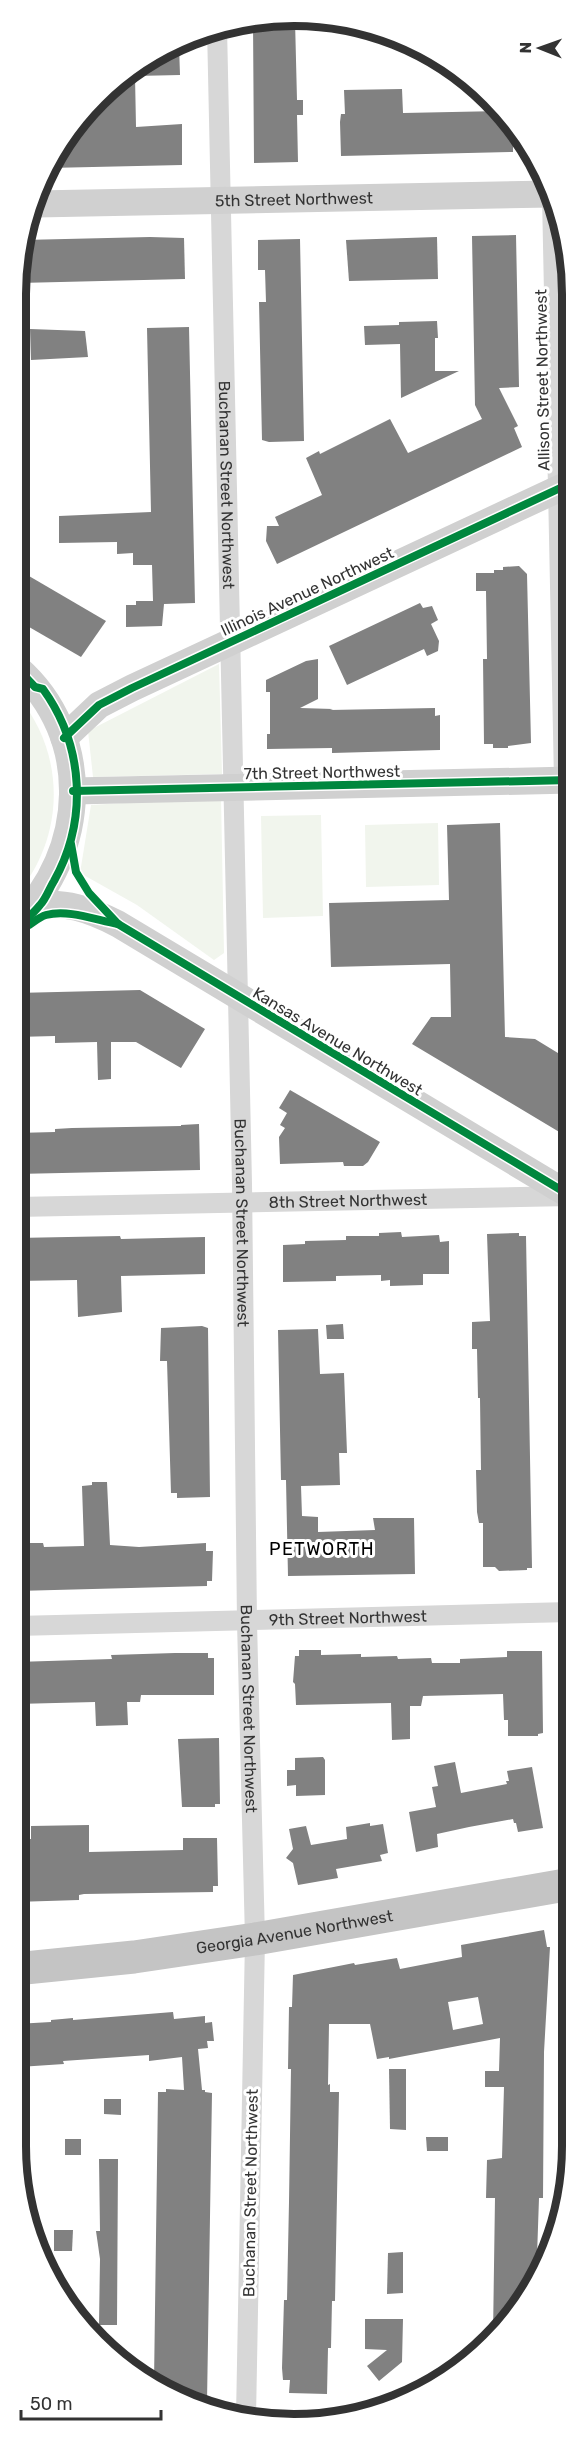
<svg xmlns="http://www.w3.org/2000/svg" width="588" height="2440" viewBox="0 0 588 2440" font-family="Rubik,sans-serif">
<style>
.green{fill:#f1f5ed}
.building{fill:#818181;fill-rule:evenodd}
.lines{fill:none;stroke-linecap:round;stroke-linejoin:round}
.street{stroke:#d7d7d7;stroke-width:20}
.secondary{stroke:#d0d0d0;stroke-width:27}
.highway{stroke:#c4c4c4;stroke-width:33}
.cycleway-casing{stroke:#fff;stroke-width:11}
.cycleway{stroke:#00873e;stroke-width:8}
.labels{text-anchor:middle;stroke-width:6;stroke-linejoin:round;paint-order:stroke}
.street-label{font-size:16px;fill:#333;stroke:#fff}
.neighbourhood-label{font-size:18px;letter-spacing:1.5px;fill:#000;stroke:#fff}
.rim{fill:none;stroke:#333;stroke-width:8}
</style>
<rect width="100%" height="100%" fill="#fff"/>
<!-- green -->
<g class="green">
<path d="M219 664 222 774 93 777 88 731Z"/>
<path d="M17 695C66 753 66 836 17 894Z"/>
<path d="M221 797 224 953 214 960 137 905 80 873 91 805Z"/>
<path d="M321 815 323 916 263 918 261 816Z"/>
<path d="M438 823 439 885 366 887 365 825Z"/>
</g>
<!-- building -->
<g class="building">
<path d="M295 20 297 100H303V115H297L298 162 254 163 253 22Z"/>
<path d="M179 45 180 75 135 76 136 127 182 124V165L48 168 53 154 124 72Z"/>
<path d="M402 89 403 113 501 111 513 127V152L341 156 340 122 341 114H345L344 90Z"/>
<path d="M516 235 519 387 499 388 518 426 514 428 522 447 277 564 266 541 267 526H279L275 517 322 495 306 458 319 451 320 454 390 419 408 453 482 419 475 405 472 236Z"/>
<path d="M150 237 184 238 185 279 19 283 17 257 23 240Z"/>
<path d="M437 237 438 279 349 281 346 240Z"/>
<path d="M300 239 304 441 269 442 262 440 259 302H266L265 270H258V240Z"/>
<path d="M437 321 438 338H435V371H459L401 398 400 344 365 345 364 326 399 325V322Z"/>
<path d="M189 327 195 603 164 604 162 626 126 627V605H136V601H153L152 565H133V553L117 554V542L59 543V516L151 512 147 328Z"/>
<path d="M30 329 85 331 88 357 31 360Z"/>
<path d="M519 566 527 574 531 743 508 746V748H493V744H484L483 659H487L486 591H476V573H494V570H503V567Z"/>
<path d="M17 569 106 621 81 657 17 620Z"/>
<path d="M420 603 423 608 432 606 438 620 431 624 439 641 438 651 427 656 424 649 347 685 329 646Z"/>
<path d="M318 659V699L300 708 333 709 330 710 435 708V716L440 715V750L332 753V748L267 749V734H270V692H266V680L306 661Z"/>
<path d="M500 823 505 1037 535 1039 571 1061V1139L412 1044 431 1017H451L450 964 331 967 329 903 449 900 447 825Z"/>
<path d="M140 990 205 1029 181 1068 136 1042H111V1079L98 1080 97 1042 55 1043V1036L16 1037V993Z"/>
<path d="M290 1090 380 1142 368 1162 363 1166H344L343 1162 280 1164 279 1137 285 1128 280 1125 287 1113 279 1108Z"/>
<path d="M199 1124 200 1170 16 1174V1133L55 1132V1129L72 1128 181 1126V1125Z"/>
<path d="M401 1232 402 1237 439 1235 440 1242 449 1241V1274H423V1285L390 1286V1280L381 1281V1275L336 1276V1281L283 1282V1245L305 1244V1241L346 1240V1236H379V1233Z"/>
<path d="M519 1233V1236H526L532 1568H527V1570L499 1571 495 1567H483V1523H479L477 1512 476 1470H481L480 1398H478L477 1349H472V1322L490 1321 487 1234Z"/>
<path d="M120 1236 121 1239 205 1237V1274L121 1276 122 1312 78 1317 77 1280 16 1281V1238Z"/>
<path d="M343 1324 344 1339H327L326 1325Z"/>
<path d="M202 1326 208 1328 210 1497 177 1498V1493H171L167 1361H160L161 1328Z"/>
<path d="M318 1329 320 1374 344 1373 347 1453H339L340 1485 301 1486 302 1516 318 1517V1532L375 1530 373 1518H414L415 1574 288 1576 286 1480H281L278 1330Z"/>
<path d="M92 1482H107L110 1545 139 1547 206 1543V1551H213L212 1581H207V1586L16 1591V1543H43L44 1547 84 1546 82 1486 92 1485Z"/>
<path d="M299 1650H321V1655L361 1654V1657L397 1656 398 1659 431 1658 432 1663H460V1659L507 1657V1651H542L543 1733 538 1734V1736H508V1720H504L503 1694 423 1696 421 1706H410V1739L392 1740 391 1703 296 1705 295 1684 293 1682 295 1656H299Z"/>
<path d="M175 1653H208V1658H214V1695H141L140 1702H127L128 1725 96 1726 95 1702 16 1704V1662L112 1659 111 1655Z"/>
<path d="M219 1738 220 1804H215V1807H182L178 1739Z"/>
<path d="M323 1757 325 1760V1795L296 1796V1785L287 1786V1770H295V1758Z"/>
<path d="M455 1762 461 1793 507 1784 506 1781H509L507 1771 532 1767 543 1828 518 1832 516 1823H514L513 1819 469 1827 437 1834 438 1847 416 1852 409 1812 436 1807 432 1787 438 1786 434 1766Z"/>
<path d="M370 1823V1826L383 1824 388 1853 380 1855 382 1861 336 1869 338 1878 298 1885 293 1863 286 1858 293 1849 289 1829 306 1826 311 1845 347 1839 346 1827Z"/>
<path d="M89 1825V1852L183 1850V1838H217L218 1886H213V1892L84 1894 79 1895V1900L15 1902V1839H31V1826Z"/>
<path d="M544 1930 547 1947H550L544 2052 543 2198H539L536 2285 493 2335 495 2198H486L487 2160 502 2158 504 2087H485V2071H499L500 2038 389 2059V2057L377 2059 370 2024H329L328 2085 330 2084V2092H339L335 2301H332L331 2348H328L327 2394 289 2393 290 2380H283L282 2368 284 2300H287L289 2202 291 2069H288L289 2007H292L293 1975 354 1963 355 1965 397 1958 400 1969 462 1957 461 1945ZM478 1997 483 2024 453 2030 448 2002Z"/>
<path d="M173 2012 174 2019 205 2016V2023L212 2022 214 2041H207L208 2048 198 2049 202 2090H205V2092L212 2093 207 2402H199V2404L171 2396 154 2383 158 2092H166V2089L184 2090 182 2057 149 2061V2055L63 2061 64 2064 19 2067 16 2024 51 2022V2020L73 2018V2020Z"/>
<path d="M389 2069H406V2130L390 2129Z"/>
<path d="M104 2099H121V2115L104 2114Z"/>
<path d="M426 2137H448V2151H427Z"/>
<rect x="65" y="2139" width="16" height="16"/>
<path d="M99 2159H118L117 2325H99L100 2259 96 2231H100Z"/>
<path d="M54 2230H73L72 2251H54Z"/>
<path d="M403 2252V2293L387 2294 388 2253Z"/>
<path d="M365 2319H403L402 2362 379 2381 367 2366 387 2350 365 2349Z"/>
</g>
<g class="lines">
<!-- street -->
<g class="street">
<path id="s1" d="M217 27 242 1184 247 1622 255 1939 246 2417"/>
<path d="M552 196 564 781"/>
<path id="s2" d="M16 1207 571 1196"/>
<path id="s3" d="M16 1626 571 1612"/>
</g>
<!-- secondary -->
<g class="secondary">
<path id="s4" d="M36 204 551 194"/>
<path d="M64 738 99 705 132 688 571 483"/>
<path d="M73 791 571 780"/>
<path d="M32 906C64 900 91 910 118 924L571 1196"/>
<path d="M17 921C88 853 94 735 17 668"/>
</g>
<!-- highway -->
<path class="highway" id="s5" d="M15 1969 134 1957 255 1939 571 1884"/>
<defs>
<g id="cycleway">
<path d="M64 738 99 705 132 688 571 483"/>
<path d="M73 791 571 780"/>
<path d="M71 844 76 872 89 893 118 924 571 1196"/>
<path d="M29 925C34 922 39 917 46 915 68 909 96 920 118 924"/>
<path d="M17 928C24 921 33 914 40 905 46 899 49 889 54 881 88 820 84 746 43 689L35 687 17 668"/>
</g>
</defs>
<!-- cycleway casing -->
<use href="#cycleway" class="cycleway-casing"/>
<!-- cycleway -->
<use href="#cycleway" class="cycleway"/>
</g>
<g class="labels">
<!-- street labels -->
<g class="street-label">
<text dy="6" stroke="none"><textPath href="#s4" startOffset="258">5th Street Northwest</textPath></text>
<text transform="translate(542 380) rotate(-91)" y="6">Allison Street Northwest</text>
<text dy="6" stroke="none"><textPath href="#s1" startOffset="458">Buchanan Street Northwest</textPath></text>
<text transform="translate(307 591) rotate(-25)" y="6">Illinois Avenue Northwest</text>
<text transform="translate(322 772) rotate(-1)" y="6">7th Street Northwest</text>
<text transform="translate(338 1041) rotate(31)" y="6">Kansas Avenue Northwest</text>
<text dy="6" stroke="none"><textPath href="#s2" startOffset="332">8th Street Northwest</textPath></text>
<text dy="6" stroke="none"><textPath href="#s1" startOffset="1196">Buchanan Street Northwest</textPath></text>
<text dy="6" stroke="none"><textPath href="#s3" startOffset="332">9th Street Northwest</textPath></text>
<text dy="6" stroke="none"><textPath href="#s1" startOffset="1682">Buchanan Street Northwest</textPath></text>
<text dy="6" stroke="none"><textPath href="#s5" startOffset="282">Georgia Avenue Northwest</textPath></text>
<text transform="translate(250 2193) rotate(-89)" y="6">Buchanan Street Northwest</text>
</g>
<!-- neighbourhood labels -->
<g class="neighbourhood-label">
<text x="322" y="1555">PETWORTH</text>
</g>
</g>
<!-- crop -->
<path d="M0 0H588V2440H0ZM294 26H294A268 268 0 0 1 562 294V2146A268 268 0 0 1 294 2414H294A268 268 0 0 1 26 2146V294A268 268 0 0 1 294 26Z" fill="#fff" fill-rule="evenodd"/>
<path class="rim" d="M294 26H294A268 268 0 0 1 562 294V2146A268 268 0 0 1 294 2414H294A268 268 0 0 1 26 2146V294A268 268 0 0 1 294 26Z"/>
<!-- north arrow -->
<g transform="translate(540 48) rotate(271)" stroke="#ffffff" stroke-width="4.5" paint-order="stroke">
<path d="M0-4.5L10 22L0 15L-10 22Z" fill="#333333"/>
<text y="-9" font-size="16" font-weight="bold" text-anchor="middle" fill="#333333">N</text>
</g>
<!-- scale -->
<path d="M21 2410v9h140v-9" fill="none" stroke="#333333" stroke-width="3"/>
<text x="30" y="2410" font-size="18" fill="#333333" stroke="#ffffff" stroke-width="4.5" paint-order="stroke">50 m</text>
</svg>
